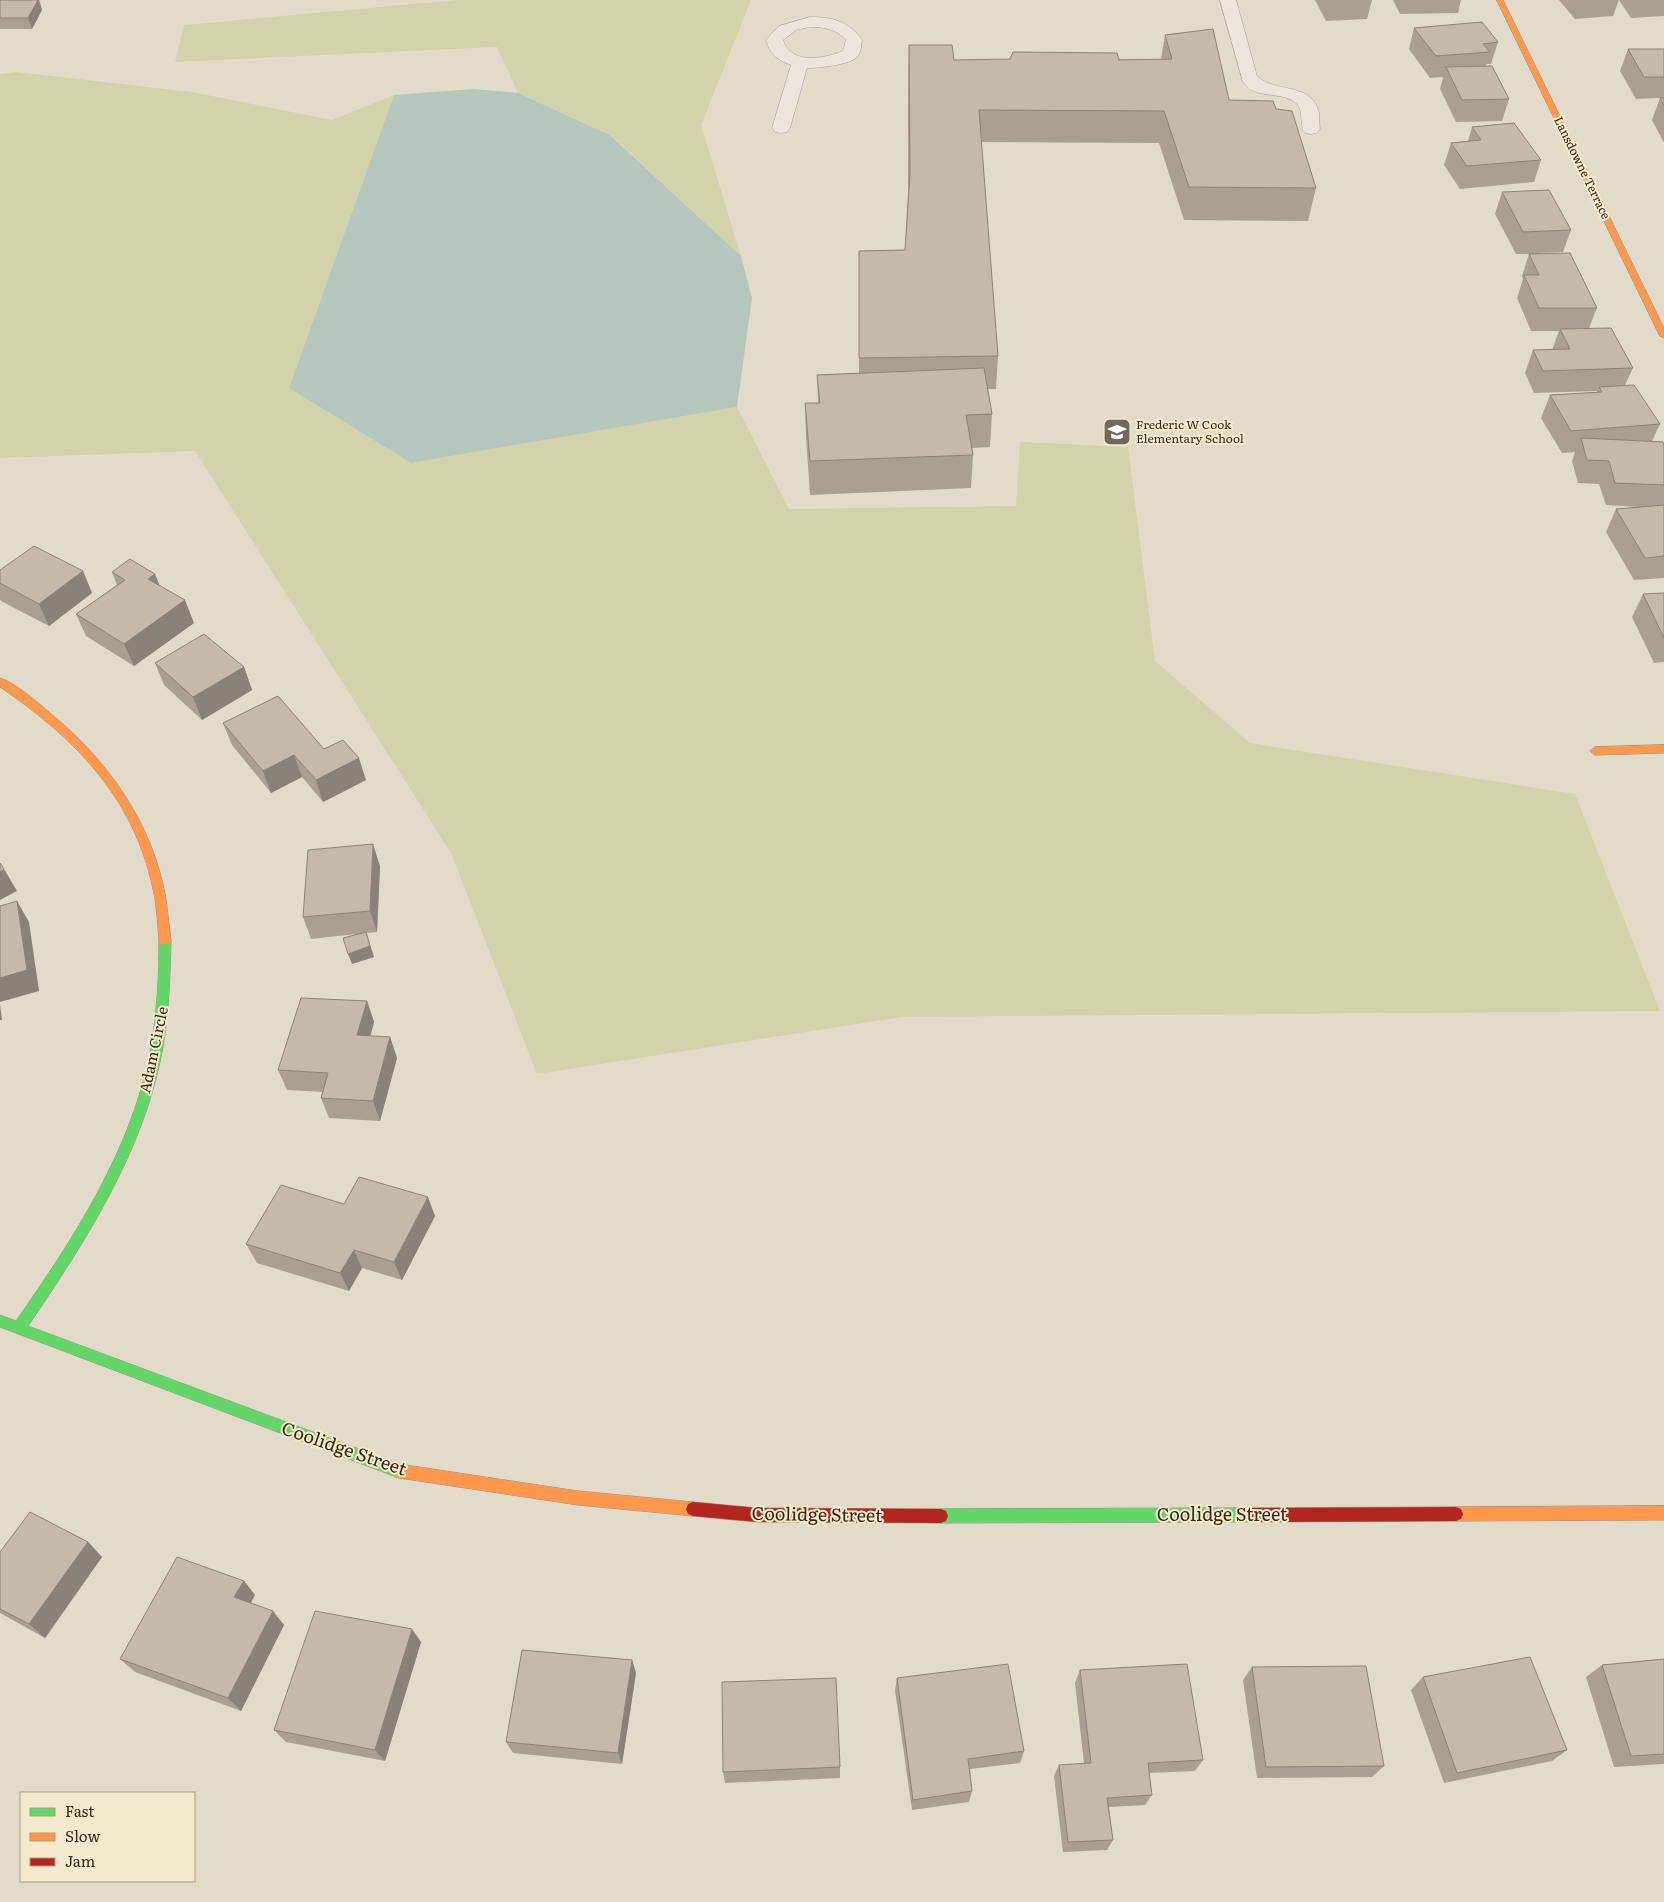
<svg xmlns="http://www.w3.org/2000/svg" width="1664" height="1902" viewBox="0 0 1664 1902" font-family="Literata,serif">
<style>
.green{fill:#d2d3ab}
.water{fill:#b5c7bc}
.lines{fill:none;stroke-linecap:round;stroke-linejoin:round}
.lane-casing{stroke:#a8a093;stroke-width:1}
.fast-casing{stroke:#978f83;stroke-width:1}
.slow-casing{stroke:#978f83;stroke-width:1}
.jam-casing{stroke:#978f83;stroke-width:1}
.lane{fill:#ebe5db;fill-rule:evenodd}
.fast{fill:#63d668;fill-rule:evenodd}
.slow{fill:#ff974d;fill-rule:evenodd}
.jam{fill:#b3261e;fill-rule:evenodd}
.wall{fill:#ab9f92}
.shaded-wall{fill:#8b8277}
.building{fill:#c7b9aa;stroke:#8b8277}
.labels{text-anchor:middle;stroke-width:4;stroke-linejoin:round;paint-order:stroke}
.far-street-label{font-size:12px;fill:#35281b;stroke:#f5e9cd}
.far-poi-label{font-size:12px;fill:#35281b;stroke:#f5e9cd;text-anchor:start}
.street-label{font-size:15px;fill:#35281b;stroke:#f5e9cd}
.near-street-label{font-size:18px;fill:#35281b;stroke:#f5e9cd}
</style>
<rect width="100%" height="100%" fill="#e3dbc9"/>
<!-- green -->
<g class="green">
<path d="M457 0H751L701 125 741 256 611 135 518 93 497 47 175 62 184 25Z"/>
<path d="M16 72 192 92 332 120 394 95 289 388 411 463 737 407 789 509 1016 506 1020 442 1128 447 1155 661 1250 743 1575 794 1660 1011 902 1017 537 1074 451 853 195 451 0 458V74Z"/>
</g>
<!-- water -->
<path class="water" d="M474 89 518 93 610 135 741 256 752 298 737 407 411 463 289 388 394 95Z"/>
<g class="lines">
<defs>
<g id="lane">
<path d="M1220 0H1236L1257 76C1274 93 1308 82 1318 109 1320 115 1319 123 1320 129L1317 133 1311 134 1305 133C1299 124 1304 110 1296 103 1284 93 1265 97 1251 90 1248 88 1245 84 1243 82Z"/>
<path d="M810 17C832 17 849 21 862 40 861 45 861 52 858 56 851 65 818 68 807 68L790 128 787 132 781 133 775 132 772 128 791 65C777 60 770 54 766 40L779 26ZM810 27C825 27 836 29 846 40L843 51C823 59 791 65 783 40L796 30Z"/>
</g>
<g id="fast">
<path d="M165 937 169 938 171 941C170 977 169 1012 163 1047 145 1149 86 1241 28 1326L399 1464 404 1466 406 1471 404 1476 399 1478 0 1327V1315L16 1321C74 1238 133 1148 151 1047 157 1012 159 977 159 941L161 938Z"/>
<path d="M1251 1508 1256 1510 1258 1515 1256 1520 1251 1522 941 1523 936 1521 934 1516 936 1511 941 1509Z"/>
</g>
<g id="slow">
<path d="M1497 0H1503L1664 328V338L1660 336Z"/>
<path d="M0 678C16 683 37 702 50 713 108 760 153 824 166 899 168 913 169 927 171 941L169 944H161L159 941C158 927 157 913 155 899 138 802 78 740 0 687Z"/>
<path d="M1664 745V753L1595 755 1590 751 1595 747Z"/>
<path d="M399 1464 578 1491 693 1502 698 1504 700 1509 698 1514 693 1516 578 1505 399 1478 394 1476 392 1471 394 1466Z"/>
<path d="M1664 1506V1520L1456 1521 1451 1519 1449 1514 1451 1509 1456 1507Z"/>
</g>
<g id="jam">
<path d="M693 1502 757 1508 941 1509 946 1511 948 1516 946 1521 941 1523 757 1522 693 1516 688 1514 686 1509 688 1504Z"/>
<path d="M1456 1507 1461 1509 1463 1514 1461 1519 1456 1521 1251 1522 1246 1520 1244 1515 1246 1510 1251 1508Z"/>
</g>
</defs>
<!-- lane casing -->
<use href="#lane" class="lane-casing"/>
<!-- fast casing -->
<use href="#fast" class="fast-casing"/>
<!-- slow casing -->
<use href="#slow" class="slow-casing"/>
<!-- jam casing -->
<use href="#jam" class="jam-casing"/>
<!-- lane -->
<use href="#lane" class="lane"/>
<!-- fast -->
<use href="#fast" class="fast"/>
<!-- slow -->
<use href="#slow" class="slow"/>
<!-- jam -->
<use href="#jam" class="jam"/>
</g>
<!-- wall -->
<g class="wall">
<path d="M0 0H39L42 10 32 29H0Z"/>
<path d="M1315 0H1372L1367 19 1326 21Z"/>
<path d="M1393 0H1461L1458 13 1400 14Z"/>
<path d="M1559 0H1664V16L1631 18 1619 0 1613 16 1575 19Z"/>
<path d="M1414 28 1498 42 1491 64H1486V66L1509 99 1502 121 1456 122 1440 89 1443 77 1430 78 1409 49Z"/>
<path d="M1165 35 1229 100 1276 109 1316 188 1308 221 1184 220 1159 143 981 142 998 356 996 389H988L992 414 990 447 972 448 973 455 971 488 810 495 806 437 805 403H818L817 375 859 373V251L905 250 908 195V77L909 45 954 60 1161 59Z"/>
<path d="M1628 49H1664V143L1652 120 1660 98 1636 99 1620 71Z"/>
<path d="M1472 127 1541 160 1534 182 1460 189 1444 165 1451 143 1468 141Z"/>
<path d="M1502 192 1571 230 1563 252 1538 253 1597 308 1589 328 1633 368 1625 385 1660 424 1652 441 1664 446V578L1634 580 1606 532 1616 509 1640 507 1606 505 1599 484 1578 483 1572 461 1575 452 1562 453 1541 418 1550 395 1597 392V391L1534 393 1525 373 1533 350H1552L1559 331H1531L1517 298 1523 279 1522 276 1529 254H1516L1495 214Z"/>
<path d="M0 570 83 571 92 593 49 626 1 601 0 599Z"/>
<path d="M112 572 160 585 194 623 134 666 86 636 76 614 117 585Z"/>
<path d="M1664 593V662L1654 663 1632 617 1643 594Z"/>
<path d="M155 663 244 667 252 690 202 720 164 685Z"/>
<path d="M223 723 324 749 366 780 323 802 302 777 271 793 232 745Z"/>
<path d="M380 866 377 932 366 933 374 957 352 964 356 934 311 939 303 917Z"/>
<path d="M367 1001 374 1022 370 1036 390 1037 397 1058 380 1121 329 1118 321 1098 323 1092 287 1090 278 1070Z"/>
<path d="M344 1204 435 1216 402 1280 362 1268 349 1291 257 1263 246 1244Z"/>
<path d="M88 1542 102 1557 45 1638 0 1613V1552Z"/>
<path d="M244 1581 255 1595 251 1603 284 1625 241 1711 135 1672 120 1659Z"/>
<path d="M421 1642 385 1761 286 1742 274 1730Z"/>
<path d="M1664 1659V1764L1614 1767 1586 1677 1602 1665Z"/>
<path d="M632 1660 636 1673 622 1764 513 1753 506 1742Z"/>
<path d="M1252 1667 1384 1766 1372 1777 1257 1778 1243 1680Z"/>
<path d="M1080 1670 1203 1760 1195 1771 1149 1773 1152 1795 1145 1805 1109 1807 1113 1840 1107 1850 1063 1852 1054 1776 1059 1765 1084 1763 1075 1683Z"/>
<path d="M1423 1677 1567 1750 1552 1761 1444 1783 1411 1690Z"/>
<path d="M897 1678 1024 1751 1020 1763 970 1769 972 1791 969 1802 912 1810 895 1690Z"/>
<path d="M840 1767V1778L725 1783 723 1772Z"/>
</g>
<!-- shaded-wall -->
<g class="shaded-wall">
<path d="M38 0H39L42 10 32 29 28 18Z"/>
<path d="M83 571 92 593 49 626 39 604Z"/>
<path d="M155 574 164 596 148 579Z"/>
<path d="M185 600 194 623 134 666 124 644Z"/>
<path d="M244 667 252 690 202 720 193 697Z"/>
<path d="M294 755 302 777 271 793 263 771Z"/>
<path d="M359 758 366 780 323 802 316 780Z"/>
<path d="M373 844 380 866 377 932 370 911Z"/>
<path d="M4 869 17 891 0 900V872Z"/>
<path d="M17 901 29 922 39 991 0 1002V978Z"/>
<path d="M366 932 374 957 352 964 348 954Z"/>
<path d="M367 1001 374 1022 365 1056 357 1035Z"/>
<path d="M0 1004 2 1020H0Z"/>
<path d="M390 1037 397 1058 380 1121 373 1101Z"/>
<path d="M428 1197 435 1216 402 1280 394 1262Z"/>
<path d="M354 1250 362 1268 349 1291 340 1273Z"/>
<path d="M88 1542 102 1557 45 1638 29 1624Z"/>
<path d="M244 1581 255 1595 246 1611 234 1597Z"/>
<path d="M273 1611 284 1625 241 1711 228 1698Z"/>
<path d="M412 1629 421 1642 385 1761 375 1750Z"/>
<path d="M632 1660 636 1673 622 1764 618 1753Z"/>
</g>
<!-- building -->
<g class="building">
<path d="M0 0H38L28 18H0Z"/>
<path d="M1482 22 1498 42 1483 44 1490 52 1436 56 1414 28Z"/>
<path d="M1213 29 1229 100 1273 101 1276 109 1292 111 1316 188 1189 187 1164 111 979 110 998 356 859 358V251L905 250 910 174 909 45H952L954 60 1010 59 1013 52 1117 53 1119 60 1172 59 1165 35Z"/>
<path d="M1628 49H1664V77H1644Z"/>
<path d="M1492 66 1509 99 1462 100 1446 67Z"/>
<path d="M1660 98H1664V106Z"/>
<path d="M1514 123 1541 160 1467 166 1451 143 1481 140 1472 127Z"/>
<path d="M1549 190 1571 230 1523 232 1502 192Z"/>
<path d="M1570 253 1597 308H1539L1524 275H1539L1529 254Z"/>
<path d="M1611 328 1633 368 1543 371 1533 350 1570 349 1560 329Z"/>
<path d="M984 368 992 414 966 415 973 455 810 461 805 403H820L817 375Z"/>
<path d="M1634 385 1660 424 1571 431 1550 395 1602 392 1599 387Z"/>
<path d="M1581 438 1663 442 1664 446V485L1615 483 1609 461 1587 460Z"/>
<path d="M1664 505V556L1645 558 1616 509Z"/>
<path d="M34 546 83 571 39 604 0 583V570Z"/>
<path d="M130 559 155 574 148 579 185 600 124 644 76 614 125 580 112 572Z"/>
<path d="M1664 593V638L1643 594Z"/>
<path d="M204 634 244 667 193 697 155 663Z"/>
<path d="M278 696 324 749 343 740 359 758 316 780 294 755 263 771 223 723Z"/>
<path d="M373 844 370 911 303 917 308 850Z"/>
<path d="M0 863 4 869 0 872Z"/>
<path d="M17 901 27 970 0 978V906Z"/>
<path d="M366 932 370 946 348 954 343 938Z"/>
<path d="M301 998 367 1001 357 1035 390 1037 373 1101 321 1098 328 1073 278 1070Z"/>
<path d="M359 1177 428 1197 394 1262 354 1250 340 1273 246 1244 281 1185 344 1204Z"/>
<path d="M30 1512 88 1542 29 1624 0 1609V1552Z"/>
<path d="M177 1557 244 1581 234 1597 273 1611 228 1698 120 1659Z"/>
<path d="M315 1611 412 1629 375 1750 274 1730Z"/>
<path d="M522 1650 632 1660 618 1753 506 1742Z"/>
<path d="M1530 1657 1567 1750 1457 1773 1423 1677Z"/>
<path d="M1664 1659V1754L1631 1756 1602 1665Z"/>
<path d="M1008 1664 1024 1751 968 1759 972 1791 913 1800 897 1678Z"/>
<path d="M1187 1664 1203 1760 1148 1763 1152 1795 1107 1798 1113 1840 1068 1842 1059 1765 1091 1763 1080 1670Z"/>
<path d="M1366 1666 1384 1766 1266 1767 1252 1667Z"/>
<path d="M836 1678 840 1767 723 1772 722 1682Z"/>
</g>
<!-- icons -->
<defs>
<symbol id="school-square" viewBox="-11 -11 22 22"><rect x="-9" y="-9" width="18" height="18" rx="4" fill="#726758" stroke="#f5e9cd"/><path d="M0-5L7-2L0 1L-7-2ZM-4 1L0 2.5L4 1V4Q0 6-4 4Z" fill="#fff"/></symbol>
</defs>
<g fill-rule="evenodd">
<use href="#school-square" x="1101" y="416" width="32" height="32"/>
</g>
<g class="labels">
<!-- far-street labels -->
<g class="far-street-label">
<text transform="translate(1582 168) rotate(64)" y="4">Lansdowne Terrace</text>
</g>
<!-- far-poi labels -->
<g class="far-poi-label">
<text x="1136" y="429">Frederic W Cook<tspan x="1136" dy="14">Elementary School</tspan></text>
</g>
<!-- street labels -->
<g class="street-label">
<text transform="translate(154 1050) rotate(-78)" y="5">Adam Circle</text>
</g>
<!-- near-street labels -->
<g class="near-street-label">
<text transform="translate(344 1449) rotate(19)" y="6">Coolidge Street</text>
<text transform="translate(817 1515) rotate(1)" y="6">Coolidge Street</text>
<text x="1222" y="1521">Coolidge Street</text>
</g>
</g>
<!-- legend -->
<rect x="20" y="1792" width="175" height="90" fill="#f5e9cd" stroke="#a89c86"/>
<rect x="30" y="1808" width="25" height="8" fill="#63d668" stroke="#a89c86"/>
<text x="65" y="1817" font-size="15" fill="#35281b">Fast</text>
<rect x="30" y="1833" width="25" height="8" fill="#ff974d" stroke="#a89c86"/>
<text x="65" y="1842" font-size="15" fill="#35281b">Slow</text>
<rect x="30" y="1858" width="25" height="8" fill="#b3261e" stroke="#a89c86"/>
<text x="65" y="1867" font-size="15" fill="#35281b">Jam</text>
</svg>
